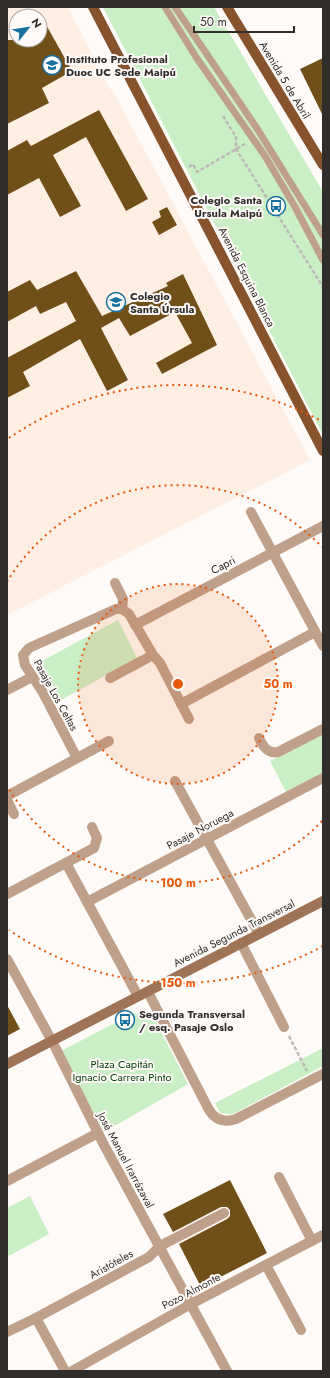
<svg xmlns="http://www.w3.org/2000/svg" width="330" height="1378" viewBox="0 0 330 1378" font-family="Jost,sans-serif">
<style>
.education{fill:#ffeee2;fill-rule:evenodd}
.green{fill:#caefc6}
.building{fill:#705018}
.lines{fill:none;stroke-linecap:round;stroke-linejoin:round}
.path{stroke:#bdb9b7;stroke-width:2.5;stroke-dasharray:4 2;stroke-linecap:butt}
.service{stroke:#bea08b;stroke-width:7}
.minor{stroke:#bea08b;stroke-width:10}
.secondary{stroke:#9f7355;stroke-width:10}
.primary{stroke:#87532d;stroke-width:10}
.ring{fill:none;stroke:#e8590c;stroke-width:2;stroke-dasharray:2 4}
.labels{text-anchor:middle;stroke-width:4;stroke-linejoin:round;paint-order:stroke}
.poi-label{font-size:11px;font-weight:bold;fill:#302d2b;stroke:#fefaf8;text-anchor:start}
.street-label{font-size:11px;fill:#302d2b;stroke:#fefaf8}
.park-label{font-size:11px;fill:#013d00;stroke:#fefaf8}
.centre{fill:#e8590c;stroke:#fefaf8;stroke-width:2}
.ring-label{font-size:12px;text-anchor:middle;font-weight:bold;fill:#e8590c;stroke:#fefaf8;stroke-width:4;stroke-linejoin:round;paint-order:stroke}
</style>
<rect width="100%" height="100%" fill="#fefaf8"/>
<!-- education -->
<path class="education" d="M7 7H68L110 89 113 91 310 460 7 615ZM16 16H40V40H16Z"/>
<!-- green -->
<g class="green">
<path d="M103 7H214L323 192V435Z"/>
<path d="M118 620 137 658 61 700 40 662Z"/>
<path d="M323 733V772L286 792 270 761Z"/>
<path d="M134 1013 155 1020 188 1084 104 1132 61 1051Z"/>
<path d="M323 1048V1066L233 1114 220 1113 215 1103Z"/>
<path d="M30 1196 49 1234 9 1256 7 1252V1208Z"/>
</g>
<!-- building -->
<g class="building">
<path d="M40 14 72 71 42 88 49 103 7 124V40H40Z"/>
<path d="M323 58V116L300 69Z"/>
<path d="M99 110 148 199 126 211 86 137 53 155 81 206 60 217 39 178 7 195V151L27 140 31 146Z"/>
<path d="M167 207 177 225 159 235 152 222 161 217 159 211Z"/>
<path d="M76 271 102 316 168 286 166 283 183 274 217 345 162 374 156 363 192 343 175 312 130 336 119 318 101 328 128 380 107 391 80 339 23 372 30 386 7 398V358L76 321 66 302 40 314 36 306 7 322V292L30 280 37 290Z"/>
<path d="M7 1005 20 1029 7 1036Z"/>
<path d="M230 1180 267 1253 201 1287 179 1244 227 1219 230 1216V1210L227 1207H221L173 1232 163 1214Z"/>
</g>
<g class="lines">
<!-- path -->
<g class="path">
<path d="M223 116 236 137V149L323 287"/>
<path d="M189 167 193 164 197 172 245 144"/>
<path d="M289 1036 307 1071"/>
</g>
<!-- service -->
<g class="service">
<path d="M165 7 196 57 265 156 295 207 323 260"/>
<path d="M175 7 258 130 323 235"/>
</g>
<!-- minor -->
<g class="minor">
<path d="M251 512 323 646"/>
<path d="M115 583 123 599 122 609"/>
<path d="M135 625 323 526"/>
<path d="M110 678 153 655"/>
<path d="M7 690 32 677"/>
<path d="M181 704 315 632"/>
<path d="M259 738C263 746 267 754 278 752L323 729"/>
<path d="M77 758 42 691 25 665 23 655 29 648 116 609H122L129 614 153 655 160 663 189 719"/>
<path d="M175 781 259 934"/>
<path d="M7 796 109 741"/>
<path d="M7 800 14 814"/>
<path d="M66 863 138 996"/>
<path d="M7 894 94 848 97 838 92 827"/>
<path d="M87 902 323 778"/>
<path d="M241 943 284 1027"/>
<path d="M7 959 52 1041 104 1145 227 1371"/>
<path d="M148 992 208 1108C214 1120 224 1123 236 1119L323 1074"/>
<path d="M279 1177 312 1241"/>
<path d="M7 1181 98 1133"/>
<path d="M266 1265 301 1330"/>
<path d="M36 1318 65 1371"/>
<path d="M7 1332 36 1318 149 1257 160 1246 224 1213"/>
<path d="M72 1371 191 1304 323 1235"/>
</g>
<!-- secondary -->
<path class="secondary" d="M7 1064 323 901"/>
<!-- primary -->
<g class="primary">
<path d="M93 7 323 451"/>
<path d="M227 7 323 165"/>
</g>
</g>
<!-- distance rings -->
<circle cx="178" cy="684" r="100" fill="#e8590c" fill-opacity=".12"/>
<g class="ring">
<circle cx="178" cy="684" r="100"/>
<path d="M322 821A199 199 0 0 1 7 786M7 582A199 199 0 0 1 322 547"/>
<path d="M323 946A299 299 0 0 1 9 930M9 438A299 299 0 0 1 323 422"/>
</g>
<!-- icons -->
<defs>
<symbol id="university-ring" viewBox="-11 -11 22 22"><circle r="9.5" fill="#fefaf8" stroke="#17709f" stroke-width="1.5"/><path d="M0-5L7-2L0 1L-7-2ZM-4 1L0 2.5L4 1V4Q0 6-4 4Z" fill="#17709f"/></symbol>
<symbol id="bus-ring" viewBox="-11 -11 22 22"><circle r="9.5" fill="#fefaf8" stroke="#17709f" stroke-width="1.5"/><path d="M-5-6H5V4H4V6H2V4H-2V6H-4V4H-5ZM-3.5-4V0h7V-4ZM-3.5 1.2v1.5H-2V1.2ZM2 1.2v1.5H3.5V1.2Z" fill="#17709f"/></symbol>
<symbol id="school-ring" viewBox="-11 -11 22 22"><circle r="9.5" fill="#fefaf8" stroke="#17709f" stroke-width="1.5"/><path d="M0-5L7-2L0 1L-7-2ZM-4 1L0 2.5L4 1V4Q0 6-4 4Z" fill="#17709f"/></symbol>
</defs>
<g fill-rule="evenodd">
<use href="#university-ring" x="41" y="54" width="22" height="22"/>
<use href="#bus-ring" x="265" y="195" width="22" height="22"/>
<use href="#school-ring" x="105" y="291" width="22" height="22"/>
<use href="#bus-ring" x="114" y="1009" width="22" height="22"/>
</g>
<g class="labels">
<!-- poi labels -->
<g class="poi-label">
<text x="66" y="63">Instituto Profesional<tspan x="66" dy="13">Duoc UC Sede Maipú</tspan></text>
<text x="262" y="204" text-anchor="end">Colegio Santa<tspan x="262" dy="13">Ursula Maipú</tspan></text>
<text x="130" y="300">Colegio<tspan x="130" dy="13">Santa Úrsula</tspan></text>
<text x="139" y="1018">Segunda Transversal<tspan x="139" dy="13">/ esq. Pasaje Oslo</tspan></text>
</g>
<!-- street labels -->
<g class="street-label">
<text transform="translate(285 80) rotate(59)" y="4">Avenida 5 de Abril</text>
<text transform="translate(247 277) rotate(63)" y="4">Avenida Esquina Blanca</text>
<text transform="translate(223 565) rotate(-28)" y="4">Capri</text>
<text transform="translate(56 695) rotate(61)" y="4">Pasaje Los Celtas</text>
<text transform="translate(200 829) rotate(-28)" y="4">Pasaje Noruega</text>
<text transform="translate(234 933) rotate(-27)" y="4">Avenida Segunda Transversal</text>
<text transform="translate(126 1160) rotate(62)" y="4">José Manuel Irarrázaval</text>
<text transform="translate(111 1264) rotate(-29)" y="4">Aristóteles</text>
<text transform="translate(191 1291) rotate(-28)" y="4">Pozo Almonte</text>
</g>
<!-- park labels -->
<g class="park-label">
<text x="122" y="1068">Plaza Capitán<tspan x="122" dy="13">Ignacio Carrera Pinto</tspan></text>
</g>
</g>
<circle cx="178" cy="684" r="6" class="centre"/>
<g class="ring-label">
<text x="278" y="688">50 m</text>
<text x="178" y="887">100 m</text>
<text x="178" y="987">150 m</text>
</g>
<!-- border -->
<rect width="330" height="1378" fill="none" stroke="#302d2b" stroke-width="16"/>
<!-- north arrow -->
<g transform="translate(28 28) rotate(60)"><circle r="19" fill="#fefaf8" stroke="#aca8a6"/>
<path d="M0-3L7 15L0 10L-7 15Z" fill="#17709f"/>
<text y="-6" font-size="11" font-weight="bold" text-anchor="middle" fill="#302d2b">N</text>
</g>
<!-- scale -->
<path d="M194 26v6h100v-6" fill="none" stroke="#302d2b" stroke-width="2"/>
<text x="200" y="26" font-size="12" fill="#302d2b" stroke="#fefaf8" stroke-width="3" paint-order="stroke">50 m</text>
</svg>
